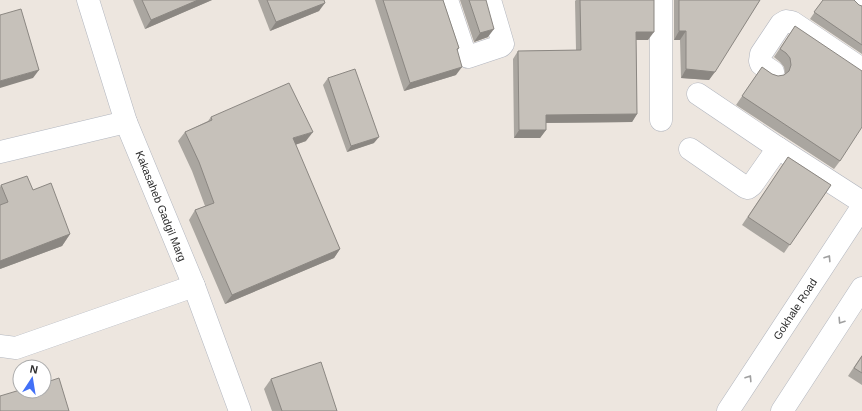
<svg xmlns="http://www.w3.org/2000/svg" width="862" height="411" viewBox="0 0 862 411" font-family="Helvetica,sans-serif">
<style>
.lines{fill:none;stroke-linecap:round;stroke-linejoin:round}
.street-casing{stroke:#b2b6bf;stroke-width:23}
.secondary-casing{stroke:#b2b6bf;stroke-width:23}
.street{stroke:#fff;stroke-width:22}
.secondary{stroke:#fff;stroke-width:22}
.wall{fill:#aaa6a0}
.shaded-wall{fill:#8b8782}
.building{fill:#c6c1ba;stroke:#8b8782}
.oneway{stroke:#a0a0a0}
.labels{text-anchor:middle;stroke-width:3.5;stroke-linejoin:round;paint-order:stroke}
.street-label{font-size:11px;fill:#2c2c2c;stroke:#fff}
</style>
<rect width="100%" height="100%" fill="#ede6df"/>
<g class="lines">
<defs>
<g id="street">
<path d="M447 0 465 54 468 57 501 46 503 44 490 0"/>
<path d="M661 0V120"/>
<path d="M860 0 862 1"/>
<path d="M773 72 761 64 760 61 761 54 781 24 786 21 792 22 862 69"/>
<path d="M698 94 778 148 862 202"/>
<path d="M690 149 745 187 748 188 752 185 778 148"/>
<path d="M0 152 126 122"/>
<path d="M0 346 16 348 194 286"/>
</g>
<g id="secondary">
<path d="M88 0 126 122 194 286 240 411"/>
<path d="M728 411 862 207"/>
<path d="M782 411 862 288"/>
</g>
</defs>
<!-- street casing -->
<use href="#street" class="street-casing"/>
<!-- secondary casing -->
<use href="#secondary" class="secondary-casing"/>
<!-- street -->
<use href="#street" class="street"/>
<!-- secondary -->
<use href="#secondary" class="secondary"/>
</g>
<!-- wall -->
<g class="wall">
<path d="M133 0H212L145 29Z"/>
<path d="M258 0H324L319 11 270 31Z"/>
<path d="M375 0H443L459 48 457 51 456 75 404 91Z"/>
<path d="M460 0H486L488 37 474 42Z"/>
<path d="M576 0H654L648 40H636L637 114 632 122 546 123V130L540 138H514L513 59 518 51 576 50 575 1Z"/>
<path d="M674 0H760L709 80 681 78 680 40H674Z"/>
<path d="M823 0 862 6V54L810 19Z"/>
<path d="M795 26 840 161 834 169 736 105 762 67 772 74 778 76 784 75 785 74 784 67 780 62 774 57Z"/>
<path d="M328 78 374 143 347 152 323 85Z"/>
<path d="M211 117 306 141 295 145 340 249 334 258 225 304 189 220 195 210 205 206 192 171 178 141 185 132 208 121Z"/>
<path d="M788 157 831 185 784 253 742 225Z"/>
<path d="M1 185 33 190 70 234 62 246 0 269V187Z"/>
<path d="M862 355V385L848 376Z"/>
<path d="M271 379 337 411H272L264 389Z"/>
</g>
<!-- shaded-wall -->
<g class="shaded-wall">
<path d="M198 0H212L145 29 151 20Z"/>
<path d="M325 3 319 11 270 31 276 22Z"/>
<path d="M494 29 488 37 474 42 480 33Z"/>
<path d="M679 31H686L680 40H674Z"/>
<path d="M636 32H654L648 40H631Z"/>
<path d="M462 67 456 75 404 91 410 83Z"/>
<path d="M686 69 715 72 709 80 681 78Z"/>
<path d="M39 70 33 78 0 88V81Z"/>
<path d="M637 114 632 122 540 123 546 115Z"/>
<path d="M519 130H546L540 138H514Z"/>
<path d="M313 132 306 141 286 148 293 138Z"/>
<path d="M379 137 374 143 347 152 351 146Z"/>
<path d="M70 234 62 246 0 269V261Z"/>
<path d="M340 249 334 258 225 304 232 295Z"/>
</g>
<!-- building -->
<g class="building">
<path d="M142 0H198L151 20Z"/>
<path d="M267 0H324L325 3 276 22Z"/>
<path d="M383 0H443L459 48 457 49 462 67 410 83Z"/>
<path d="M469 0H486L494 29 480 33Z"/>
<path d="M580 0H654V32H636L637 114 546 115V130H519L518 51 581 50Z"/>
<path d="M679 0H760L715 72 686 69V31H679Z"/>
<path d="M823 0H854L859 5 862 6V45L814 12Z"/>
<path d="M21 9 39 70 0 81V15Z"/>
<path d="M795 26 862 71V127L840 161 742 96 762 67 772 74 778 76 784 75 789 71 791 65 790 58 786 53 780 49Z"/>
<path d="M355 69 379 137 351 146 328 78Z"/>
<path d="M289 83 313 132 293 138 340 249 232 295 195 210 214 203 199 162 185 132 212 120 211 117Z"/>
<path d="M788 157 831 185 790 245 748 217Z"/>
<path d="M27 176 33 190 51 183 70 234 0 261V205L8 202 1 185Z"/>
<path d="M862 356V373L854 368Z"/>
<path d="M321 362 337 411H282L271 379Z"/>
<path d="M59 378 69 411H0V396L20 390V391H44V383Z"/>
</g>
<!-- one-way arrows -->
<defs><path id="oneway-chevron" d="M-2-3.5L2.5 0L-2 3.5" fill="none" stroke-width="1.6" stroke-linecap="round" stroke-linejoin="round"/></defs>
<g class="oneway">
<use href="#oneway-chevron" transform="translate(828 258) rotate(-57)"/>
<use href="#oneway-chevron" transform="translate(841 321) rotate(123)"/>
<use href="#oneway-chevron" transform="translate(749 378) rotate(-57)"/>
</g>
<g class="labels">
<!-- street labels -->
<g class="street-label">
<text transform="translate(161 206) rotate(68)" y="4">Kakasaheb Gadgil Marg</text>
<text transform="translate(795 309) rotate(-57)" y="4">Gokhale Road</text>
</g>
</g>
<!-- north arrow -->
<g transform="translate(32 379) rotate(12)"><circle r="19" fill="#ffffff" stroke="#ababab"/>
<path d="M0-3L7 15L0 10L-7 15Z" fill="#4270f7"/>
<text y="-6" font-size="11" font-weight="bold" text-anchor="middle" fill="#2c2c2c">N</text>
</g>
</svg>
